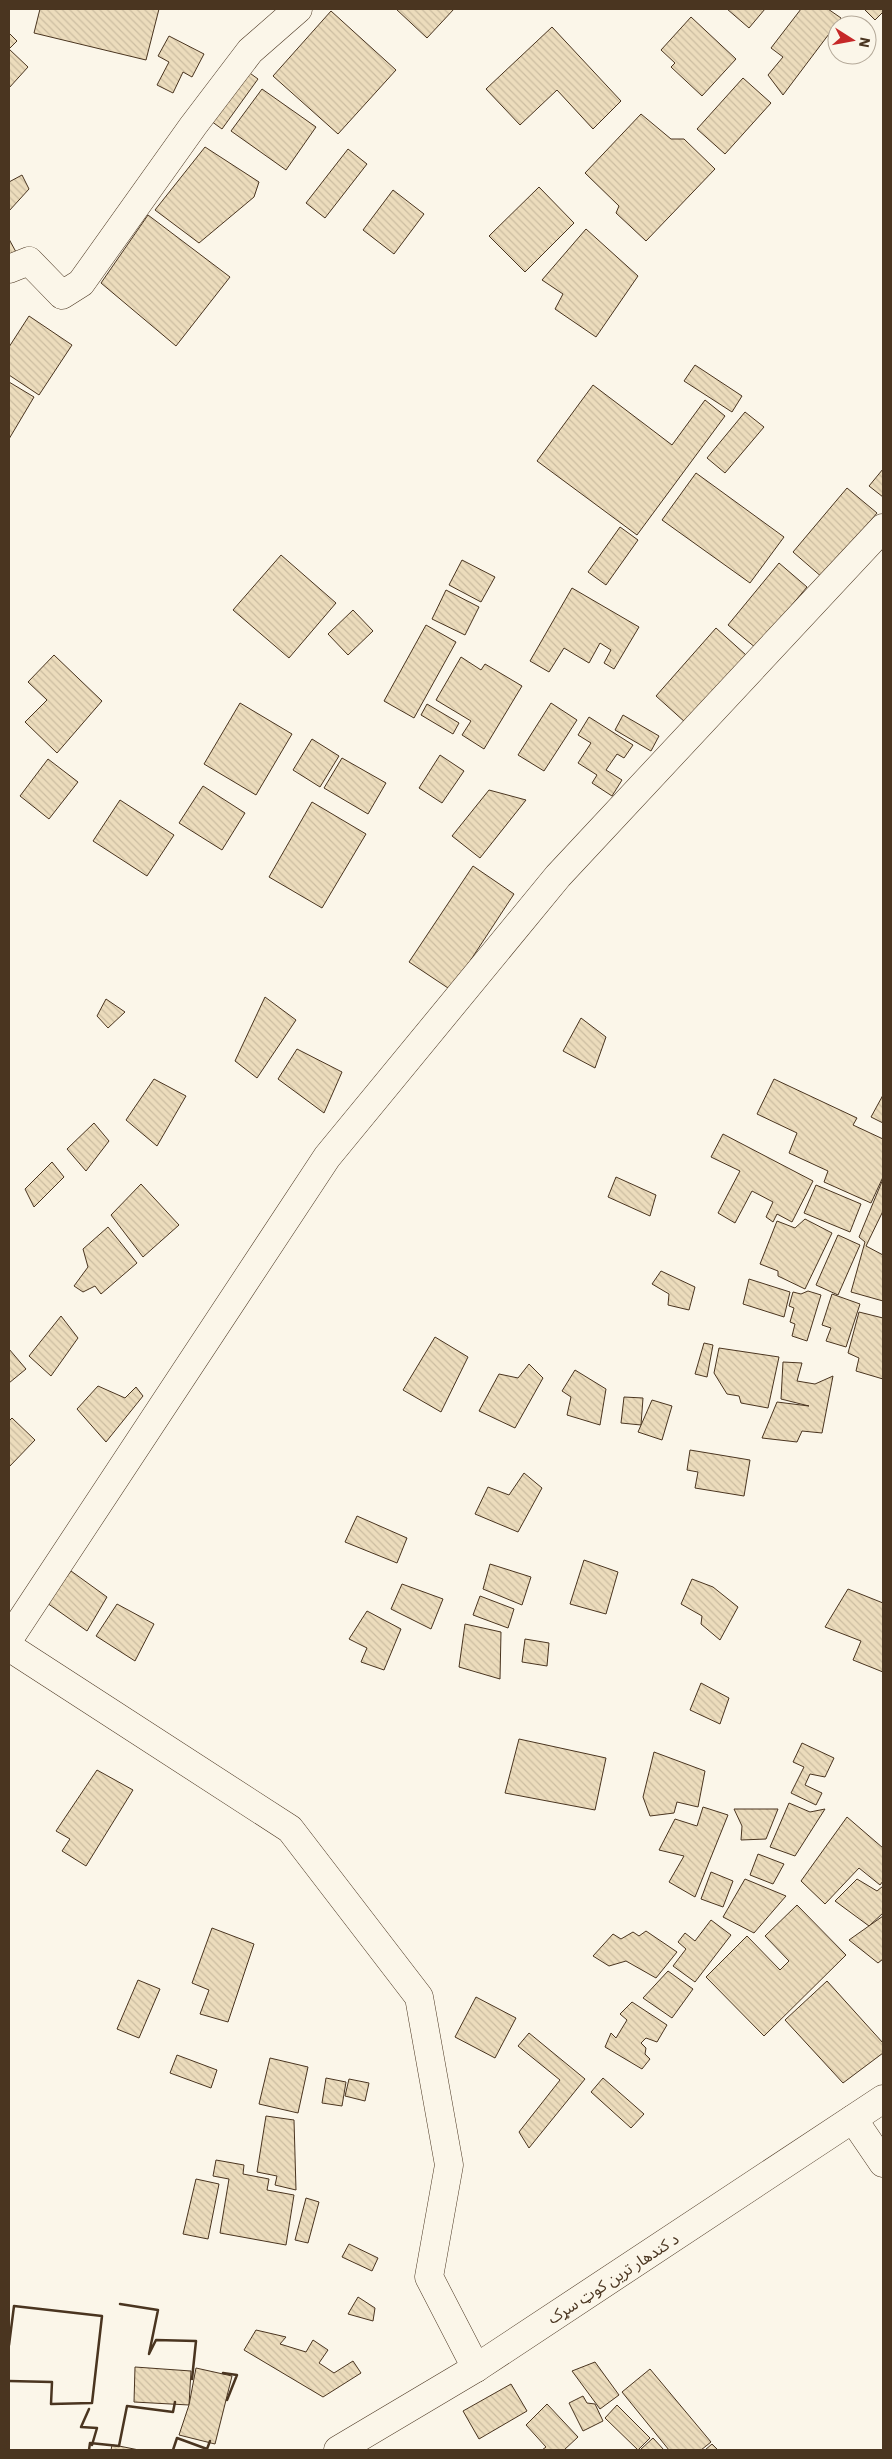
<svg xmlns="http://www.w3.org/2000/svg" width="892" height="2459" viewBox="0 0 892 2459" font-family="'IBM Plex Sans','Noto Sans Arabic',sans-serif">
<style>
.building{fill:url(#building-back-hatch);stroke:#4a3520}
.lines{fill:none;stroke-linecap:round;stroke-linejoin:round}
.minor-casing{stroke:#4a3520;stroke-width:29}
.primary-casing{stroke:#4a3520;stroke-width:29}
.minor{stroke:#fbf6e9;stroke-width:28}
.primary{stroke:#fbf6e9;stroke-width:28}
.wall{stroke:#4a3520;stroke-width:2.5}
.labels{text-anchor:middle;stroke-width:4;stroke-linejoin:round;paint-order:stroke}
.street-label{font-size:16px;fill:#4a3520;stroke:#fbf6e9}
</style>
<defs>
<pattern id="building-back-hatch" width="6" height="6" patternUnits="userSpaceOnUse" patternTransform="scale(1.25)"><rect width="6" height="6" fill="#ecdcbc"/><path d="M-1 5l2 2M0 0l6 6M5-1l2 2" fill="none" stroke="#ccbda1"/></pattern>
</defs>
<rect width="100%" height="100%" fill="#fbf6e9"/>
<!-- building -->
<g class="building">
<path d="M40 9H159L146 60 34 33Z"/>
<path d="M396 9H454L427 38Z"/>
<path d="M727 9H765L749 28Z"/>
<path d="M801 9H828L841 18 783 95 768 75 783 57 771 48Z"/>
<path d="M864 9H883V12L875 20Z"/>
<path d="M331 11 396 70 338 134 273 76Z"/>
<path d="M691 17 736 59 702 96 671 67 675 63 661 50Z"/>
<path d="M552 27 621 101 593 129 557 90 520 125 486 89Z"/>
<path d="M9 33 17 41 9 49 28 67 9 88Z"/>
<path d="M169 36 204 54 192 77 183 72 173 93 157 85 169 62 158 56Z"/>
<path d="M247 71 258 79 222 129 211 121Z"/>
<path d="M743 78 771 103 725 154 697 129Z"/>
<path d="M262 89 316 127 286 170 231 131Z"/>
<path d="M641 114 671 139H684L715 169 646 241 616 213 619 206 585 173Z"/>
<path d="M205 147 259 182 254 197 199 243 155 210Z"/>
<path d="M348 149 367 164 325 218 306 203Z"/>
<path d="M22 175 29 189 9 211V182Z"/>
<path d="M539 187 574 223 525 272 489 236Z"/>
<path d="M393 190 424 214 394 254 363 230Z"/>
<path d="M148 215 230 277 176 346 101 283Z"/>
<path d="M586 229 638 276 596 337 555 309 563 294 542 280Z"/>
<path d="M9 239 16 252 9 256Z"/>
<path d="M29 316 72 345 39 395 9 375V347Z"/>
<path d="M695 365 742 396 732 412 684 381Z"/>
<path d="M9 382 34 397 9 439Z"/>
<path d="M593 385 672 445 705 400 725 416 637 535 537 461Z"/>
<path d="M745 412 764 427 725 473 707 458Z"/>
<path d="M883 469V497L869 486Z"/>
<path d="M696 473 784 537 750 583 662 520Z"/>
<path d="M847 488 877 513 823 578 793 552Z"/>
<path d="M620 527 638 540 606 585 588 572Z"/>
<path d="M281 555 336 603 289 658 233 610Z"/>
<path d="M462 560 495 577 481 602 449 585Z"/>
<path d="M779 563 807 587 756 648 728 625Z"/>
<path d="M572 588 639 627 614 669 604 663 611 650 600 643 589 663 564 648 549 672 530 661Z"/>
<path d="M446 590 479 607 465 635 432 619Z"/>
<path d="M353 610 373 631 348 655 328 634Z"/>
<path d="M426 625 456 642 414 718 384 701Z"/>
<path d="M716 628 746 655 686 723 656 696Z"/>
<path d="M54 655 102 701 57 753 25 722 47 700 28 682Z"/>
<path d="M461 657 481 670 485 664 522 686 484 749 462 735 471 721 436 700Z"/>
<path d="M240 703 292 734 256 795 204 764Z"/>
<path d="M551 703 577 720 544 771 518 755Z"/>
<path d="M427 704 459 723 453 734 421 715Z"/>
<path d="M623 715 659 736 651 751 615 730Z"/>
<path d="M589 717 633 745 624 758 617 754 606 770 622 780 612 796 592 783 597 775 578 763 591 743 578 735Z"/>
<path d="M312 739 339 756 320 787 293 770Z"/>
<path d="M440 755 464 771 442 803 419 788Z"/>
<path d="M342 758 386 783 368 814 324 788Z"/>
<path d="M48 759 78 782 49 819 20 796Z"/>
<path d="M203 786 245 813 222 850 179 823Z"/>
<path d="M489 790 526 800 480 858 452 836Z"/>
<path d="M120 800 174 835 147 876 93 841Z"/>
<path d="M312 802 366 834 322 908 269 877Z"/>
<path d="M473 866 514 894 451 990 409 962Z"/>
<path d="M265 997 296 1020 257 1078 235 1061Z"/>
<path d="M106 999 125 1012 108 1028 97 1016Z"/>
<path d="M581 1018 606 1037 595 1068 563 1051Z"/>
<path d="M297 1049 342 1072 324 1113 278 1079Z"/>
<path d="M154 1079 186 1096 157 1146 126 1120Z"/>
<path d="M774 1079 857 1118 853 1125 883 1139V1177L871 1203 824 1182 828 1171 789 1153 797 1133 757 1114Z"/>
<path d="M883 1095V1123L871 1117Z"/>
<path d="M94 1123 109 1141 86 1171 67 1149Z"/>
<path d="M723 1134 813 1181 792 1222 777 1214 773 1222 766 1217 773 1202 752 1191 735 1223 718 1213 740 1171 711 1157Z"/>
<path d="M52 1162 64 1177 34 1207 25 1189Z"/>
<path d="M616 1177 656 1195 650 1216 608 1197Z"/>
<path d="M883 1179V1211L866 1246 883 1255V1301L851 1292 865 1242 859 1237Z"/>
<path d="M141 1184 179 1225 143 1257 111 1215Z"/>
<path d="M816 1185 861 1204 850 1232 804 1213Z"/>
<path d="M805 1219 832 1233 805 1289 778 1276V1271L760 1264 777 1221 795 1228Z"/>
<path d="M108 1227 137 1263 101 1294 95 1286 83 1292 74 1286 88 1267 83 1249Z"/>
<path d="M838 1235 860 1245 838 1295 816 1285Z"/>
<path d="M661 1271 695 1287 689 1310 668 1305 669 1294 652 1284Z"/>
<path d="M749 1279 790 1292 784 1317 743 1304Z"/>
<path d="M808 1291 821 1295 807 1341 792 1336 795 1324 790 1322 794 1308 789 1306 793 1292 801 1294Z"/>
<path d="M832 1294 860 1304 846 1347 826 1341 831 1328 822 1325Z"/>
<path d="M859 1312 883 1318V1379L856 1371 859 1358 848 1353Z"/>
<path d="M61 1316 78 1338 51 1376 29 1356Z"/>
<path d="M435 1337 468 1357 441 1412 403 1390Z"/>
<path d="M704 1343 713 1345 707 1377 695 1374Z"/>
<path d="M719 1348 779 1357 768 1408 741 1403 739 1396 727 1394 714 1373Z"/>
<path d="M9 1349 26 1369 9 1383Z"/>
<path d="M783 1362 802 1363 797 1381 815 1384 833 1376 822 1433 802 1431 797 1442 762 1438 777 1402 809 1406 781 1399Z"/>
<path d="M529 1364 543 1378 515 1428 479 1411 499 1374 518 1378Z"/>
<path d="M575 1370 606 1389 600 1425 567 1415 571 1397 562 1391Z"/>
<path d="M98 1386 125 1398 136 1387 143 1396 106 1442 77 1409Z"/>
<path d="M624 1397 643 1398 641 1425 621 1423Z"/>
<path d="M652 1400 672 1406 662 1440 638 1432Z"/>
<path d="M12 1418 35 1440 9 1467V1421Z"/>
<path d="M690 1450 750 1460 744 1496 695 1488 698 1472 687 1470Z"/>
<path d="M524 1473 542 1488 518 1532 475 1514 488 1487 509 1495Z"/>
<path d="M357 1516 407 1538 397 1563 345 1542Z"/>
<path d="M584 1560 618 1572 606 1614 570 1604Z"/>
<path d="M490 1564 531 1577 522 1605 483 1589Z"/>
<path d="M71 1571 107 1597 87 1631 47 1603Z"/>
<path d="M692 1579 713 1587 738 1607 720 1640 701 1624 702 1616 681 1604Z"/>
<path d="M402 1584 443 1599 431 1629 391 1609Z"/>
<path d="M848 1589 883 1603V1672L853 1660 861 1641 825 1627Z"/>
<path d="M480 1596 514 1609 508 1628 473 1615Z"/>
<path d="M117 1604 154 1624 135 1661 96 1636Z"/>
<path d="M367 1611 401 1629 384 1670 361 1662 367 1648 349 1639Z"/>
<path d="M465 1624 501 1632 500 1679 459 1667Z"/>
<path d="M525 1639 549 1643 547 1666 522 1662Z"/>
<path d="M701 1683 729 1698 720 1724 690 1710Z"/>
<path d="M519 1739 606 1758 595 1810 505 1793Z"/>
<path d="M802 1743 834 1758 825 1777 810 1774 805 1785 822 1793 816 1805 791 1793 804 1767 793 1762Z"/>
<path d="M654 1752 705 1771 698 1807 677 1802 674 1813 650 1816 643 1797Z"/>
<path d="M97 1770 133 1790 86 1866 62 1851 70 1839 56 1831Z"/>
<path d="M789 1803 810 1812 825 1809 795 1856 770 1847Z"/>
<path d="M703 1807 728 1815 695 1897 669 1882 684 1856 659 1850 675 1819 697 1826Z"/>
<path d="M734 1809H778L766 1839 741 1840 742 1826Z"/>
<path d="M847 1817 883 1848V1881L880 1885 859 1868 825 1904 801 1881Z"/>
<path d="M758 1854 784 1864 773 1884 750 1875Z"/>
<path d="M711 1872 733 1881 723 1907 701 1899Z"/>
<path d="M745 1879 786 1896 754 1933 723 1917Z"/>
<path d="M857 1879 877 1891 883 1886V1913L869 1926 835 1901Z"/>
<path d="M797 1905 846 1955 764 2036 706 1977 747 1936 780 1970 789 1961 765 1936Z"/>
<path d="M883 1916V1959L878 1963 849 1940Z"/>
<path d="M711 1920 731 1935 695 1982 673 1966 686 1949 678 1942 685 1933 695 1941Z"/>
<path d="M212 1928 254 1944 228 2022 200 2014 209 1990 192 1983Z"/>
<path d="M646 1931 677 1952 656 1978 626 1961 609 1966 593 1956 613 1934 621 1939 633 1932 639 1936Z"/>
<path d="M668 1971 693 1989 672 2018 643 1998Z"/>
<path d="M138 1980 160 1989 139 2038 117 2029Z"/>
<path d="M827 1981 883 2043V2053L843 2083 785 2020Z"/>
<path d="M476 1997 516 2018 495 2058 455 2037Z"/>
<path d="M632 2002 667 2025 657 2042 646 2038 641 2043 646 2048 645 2054 650 2059 642 2069 605 2047 611 2033 616 2038 627 2020 620 2014Z"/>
<path d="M529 2033 585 2079 529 2148 519 2132 560 2080 518 2046Z"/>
<path d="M177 2055 217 2070 211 2088 170 2073Z"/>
<path d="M270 2058 308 2067 298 2113 259 2104Z"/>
<path d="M326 2078 346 2082 342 2106 322 2103Z"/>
<path d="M603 2078 644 2114 631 2128 591 2092Z"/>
<path d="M349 2079 369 2083 365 2101 345 2096Z"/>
<path d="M266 2116 294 2120 296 2190 275 2185 277 2176 257 2172Z"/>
<path d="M216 2160 244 2165 243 2174 269 2179 267 2190 294 2195 286 2245 220 2233 229 2179 213 2176Z"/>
<path d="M196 2179 219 2184 208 2239 183 2234Z"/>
<path d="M306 2198 319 2202 308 2243 295 2240Z"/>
<path d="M349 2244 378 2258 372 2271 342 2257Z"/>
<path d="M358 2297 375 2308 373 2321 348 2314Z"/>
<path d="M256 2330 286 2337 280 2344 306 2352 313 2340 328 2350 319 2363 334 2373 353 2361 361 2373 323 2397 244 2350Z"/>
<path d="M595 2362 619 2395 600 2409 572 2371Z"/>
<path d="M135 2367 191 2371 189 2405 134 2402Z"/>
<path d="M196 2368 232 2376 215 2444 179 2435 189 2405Z"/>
<path d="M650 2369 711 2442 701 2450H669L622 2392Z"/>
<path d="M511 2384 527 2411 479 2439 463 2411Z"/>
<path d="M583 2396 587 2403 595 2404 603 2421 583 2431 569 2403Z"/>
<path d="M547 2404 578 2437 564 2450H542L546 2447 526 2425Z"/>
<path d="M617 2405 650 2438 638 2450 605 2418Z"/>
<path d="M653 2438 664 2450H640Z"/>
<path d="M712 2444 718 2450H705Z"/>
<path d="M112 2445 119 2446 139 2450H111Z"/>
</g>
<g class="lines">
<defs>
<g id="minor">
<path d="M9 269 29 261 62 295 81 283 193 126 250 51 298 9"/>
<path d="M9 1639 327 1157 558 876 883 528"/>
<path d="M9 1647 290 1829 419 1997 449 2165 429 2277 476 2368"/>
<path d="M853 2119 883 2163"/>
</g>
<path id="primary" d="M338 2450 476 2368 883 2099"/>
</defs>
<!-- minor casing -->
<use href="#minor" class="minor-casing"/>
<!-- primary casing -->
<use href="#primary" class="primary-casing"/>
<!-- minor -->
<use href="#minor" class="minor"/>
<!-- primary -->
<use href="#primary" class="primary"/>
<!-- wall -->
<g class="wall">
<path d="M120 2304 158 2310 149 2354 156 2340 196 2341 192 2379"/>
<path d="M9 2345 14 2306 102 2316 92 2403 51 2404 52 2382 9 2381"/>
<path d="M223 2373 237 2375 227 2400"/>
<path d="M89 2409 81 2427 97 2428 92 2445"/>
<path d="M89 2450 90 2443 119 2446 127 2406 173 2412 175 2402"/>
<path d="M173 2450 177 2438 207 2449 210 2441"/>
</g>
</g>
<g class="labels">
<!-- street labels -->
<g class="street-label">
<text transform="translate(613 2278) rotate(-33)" y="6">د کندهار ترين کوټ سړک</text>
</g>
</g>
<!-- border -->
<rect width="892" height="2459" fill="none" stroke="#4a3520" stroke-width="20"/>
<!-- north arrow -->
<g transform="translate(852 40) rotate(101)"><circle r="24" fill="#fbf6e9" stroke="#b4a999"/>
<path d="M0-4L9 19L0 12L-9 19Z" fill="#c62828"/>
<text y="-8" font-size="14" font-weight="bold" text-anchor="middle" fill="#4a3520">N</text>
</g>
</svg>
